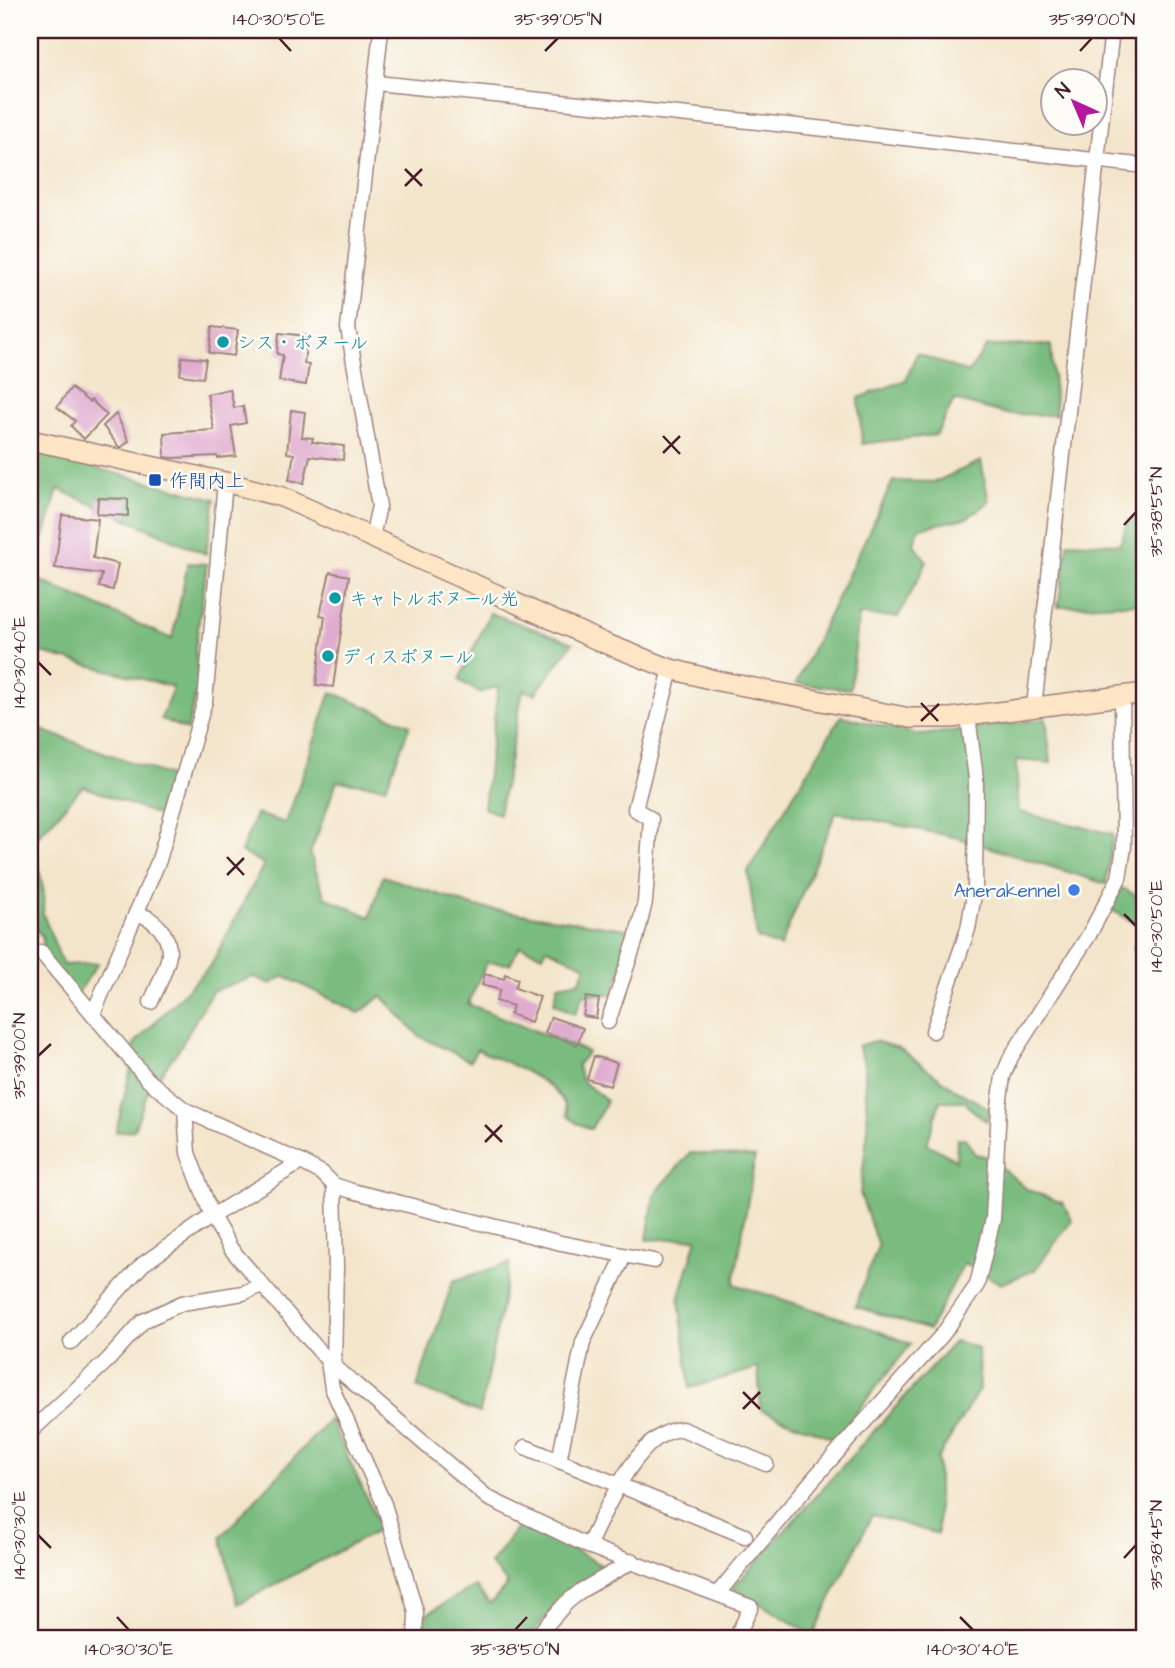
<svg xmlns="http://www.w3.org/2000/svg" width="1175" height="1668" viewBox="0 0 1175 1668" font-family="'Architects Daughter','Klee One',sans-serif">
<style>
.forest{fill:#7abc7f;stroke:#626e55;stroke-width:2}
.building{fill:#dfabcf}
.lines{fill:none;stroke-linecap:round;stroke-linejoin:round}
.street-casing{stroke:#9e827b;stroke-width:17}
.secondary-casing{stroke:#9e827b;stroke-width:22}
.street{stroke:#fff;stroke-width:14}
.secondary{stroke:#fde5c5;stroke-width:19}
.ticks{fill:none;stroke:#4a1f2b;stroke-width:2.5}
.culture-dot{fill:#0f9aa8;stroke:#fdfcf7;stroke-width:2.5}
.transit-dot{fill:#1a4fb4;stroke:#fdfcf7;stroke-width:2.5}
.shop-dot{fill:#3f7fe0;stroke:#fdfcf7;stroke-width:2.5}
.labels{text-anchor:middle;stroke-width:5;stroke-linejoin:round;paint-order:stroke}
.culture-label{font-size:19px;fill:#0d838f;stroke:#fdfcf7;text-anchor:start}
.transit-label{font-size:19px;fill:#164399;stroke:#fdfcf7;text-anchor:start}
.shop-label{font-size:19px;fill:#366cbe;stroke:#fdfcf7;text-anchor:end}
.neatline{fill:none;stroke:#4a1f2b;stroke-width:2.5}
.ticks-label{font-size:18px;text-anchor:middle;fill:#4a1f2b}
</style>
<rect width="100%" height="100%" fill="#fdfcf7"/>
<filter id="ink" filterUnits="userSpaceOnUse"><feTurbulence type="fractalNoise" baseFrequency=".0143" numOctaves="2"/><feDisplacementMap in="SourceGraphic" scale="14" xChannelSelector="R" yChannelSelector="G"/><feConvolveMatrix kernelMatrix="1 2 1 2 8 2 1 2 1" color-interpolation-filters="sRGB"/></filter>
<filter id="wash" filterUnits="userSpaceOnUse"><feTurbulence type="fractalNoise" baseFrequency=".00686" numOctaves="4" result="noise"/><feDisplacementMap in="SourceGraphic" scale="28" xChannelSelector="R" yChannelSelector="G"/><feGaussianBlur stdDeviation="1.57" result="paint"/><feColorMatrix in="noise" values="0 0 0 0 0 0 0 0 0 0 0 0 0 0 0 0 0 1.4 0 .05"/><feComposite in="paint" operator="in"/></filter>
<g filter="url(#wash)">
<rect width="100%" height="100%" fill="#f3e5cb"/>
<!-- forest -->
<g class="forest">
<path d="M1051 345 1056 415 1007 414 954 400 936 435 862 444 859 398 906 380 917 353 968 373 987 346Z"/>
<path d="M30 451 215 499 206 554 58 489 32 577 172 639 188 563 207 564 195 649 199 682 187 730 161 719 173 687 38 652 30 670Z"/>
<path d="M981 461 989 502 967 518 919 528 914 544 927 562 898 617 859 615 850 689 796 684 893 481 935 482Z"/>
<path d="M1145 515V603L1058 607 1068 542 1120 544 1128 520Z"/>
<path d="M490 613 573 643 535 694 523 690 499 814 484 808 498 686 480 693 459 680Z"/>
<path d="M331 692 410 725 386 787 337 781 310 854 325 897 370 917 383 876 476 907 633 930 613 994 583 995 575 1014 554 1003 558 985 580 981 586 966 547 948 543 955 520 946 510 964 487 962 468 1004 588 1052 577 1065 582 1081 607 1101 591 1129 576 1123 567 1115C567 1083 503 1062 477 1049L470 1061 419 1036 382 996 359 1013 284 976 271 984 254 977 212 991 179 1049 148 1091 134 1130 116 1132 130 1072 134 1044 211 965 264 864 241 852 256 814 286 823Z"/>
<path d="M841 716 921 735 1046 719 1051 763 1016 760 1019 812 1113 834 1106 884 959 838 836 812 780 947 757 938 748 871Z"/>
<path d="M30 726 170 776 157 815 83 786 34 841 44 894 43 914 63 965 98 963 72 1002 47 973 42 936 30 923Z"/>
<path d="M1122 888 1145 900V955L1133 949 1144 928 1110 909Z"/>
<path d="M874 1041 899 1048 953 1088 990 1109 986 1121 970 1108 965 1101H940L927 1144 956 1160 957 1139 965 1138 975 1154 989 1157 1028 1190 1063 1203 1072 1220 1035 1270 1001 1284 964 1263 929 1330 855 1306 878 1246 860 1193 868 1129 864 1063 858 1046Z"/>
<path d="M690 1153 755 1157 734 1284 865 1326 911 1344 835 1439 761 1410 758 1368 690 1388 679 1299 697 1238 647 1240 654 1195Z"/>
<path d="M510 1263 480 1413 417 1387 453 1281Z"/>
<path d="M955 1341 978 1348 979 1389 938 1458V1534L872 1515 813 1635 733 1588Z"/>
<path d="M330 1419 381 1529 238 1604 221 1537Z"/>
<path d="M522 1521 606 1568 556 1607 528 1638H425L423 1616 475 1586 490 1604 508 1584 490 1564Z"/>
</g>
<g id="blocks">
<!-- building -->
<g class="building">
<path d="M212 327 238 330 234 356 209 353Z"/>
<path d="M279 333 307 336 304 364 309 365 306 385 279 381 283 355 277 354Z"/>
<path d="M182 357 206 359 203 378 180 375Z"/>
<path d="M71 388 89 402 91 400 107 415 84 439 71 426 75 421 57 407Z"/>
<path d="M230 389 234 408 243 406 246 423 231 426 236 456 218 458 217 456 173 458 165 457 164 433 214 430 207 394Z"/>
<path d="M291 410 305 412 302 437 313 438 312 442 344 446 343 460 310 456 304 483 289 480 294 454 287 453Z"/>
<path d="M116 414 129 441 122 447H119L103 426Z"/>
<path d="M98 498 128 499V516L97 514Z"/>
<path d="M62 515 98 519 93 558 118 564 113 590 99 587 102 574 55 568Z"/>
<path d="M330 572 349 576 333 687 316 685 325 616 320 615Z"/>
<path d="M485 974 504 979 505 974 518 979 515 988 540 997 531 1022 510 1014 513 1006 496 1001 500 990 482 985Z"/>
<path d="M586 997 599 999 596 1018 583 1016Z"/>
<path d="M551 1017 583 1028 577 1045 545 1033Z"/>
<path d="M594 1056 617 1063 610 1086 587 1079Z"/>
</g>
</g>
</g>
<g filter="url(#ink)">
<use href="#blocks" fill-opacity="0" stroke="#9e827b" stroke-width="2"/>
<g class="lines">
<defs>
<g id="street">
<path d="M376 83 826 129 1145 166"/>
<path d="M372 537 379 506 348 328 381 30"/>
<path d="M1034 706 1112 30"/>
<path d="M136 913C154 918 170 934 169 954 168 967 156 990 151 1002"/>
<path d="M41 952 148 1080 185 1110 301 1162 322 1173 334 1185 352 1191 561 1243 654 1261"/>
<path d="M93 1014 159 860 205 701 225 482"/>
<path d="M608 1022 636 939 645 902 651 819 635 809 671 669"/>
<path d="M933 1031 968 929 975 889 976 779 968 716"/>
<path d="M185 1110 188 1153 212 1216 231 1249 328 1361 488 1498 588 1546 751 1607 736 1638"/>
<path d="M71 1342 143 1264 212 1216 301 1162"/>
<path d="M328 1361 332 1388 384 1504 416 1612 415 1638"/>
<path d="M334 1366 336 1266 334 1185"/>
<path d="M30 1432 108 1360 143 1321 182 1303 243 1293 262 1285"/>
<path d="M525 1447 745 1536"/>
<path d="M559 1461 583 1342 624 1256"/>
<path d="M588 1546C605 1512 638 1430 682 1429L766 1464"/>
<path d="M718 1593 815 1477 943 1334 977 1285 993 1219 999 1107 1003 1076 1011 1057 1089 935 1119 878 1124 847 1122 696"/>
<path d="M535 1638 566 1603 582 1590 633 1561"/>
</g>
<path id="secondary" d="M30 440 225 482 282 497 604 643 671 669 718 681 910 718H951L1145 693"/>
</defs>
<!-- street casing -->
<use href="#street" class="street-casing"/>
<!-- secondary casing -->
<use href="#secondary" class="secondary-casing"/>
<!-- street -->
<use href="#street" class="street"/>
<!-- secondary -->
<use href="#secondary" class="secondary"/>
</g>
</g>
<!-- ticks -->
<path class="ticks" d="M279 38 291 51M545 51 558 38M1080 51 1092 38M405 169 422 186M405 186 422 169M663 436 680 454M663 453 680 436M1124 525 1136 512M38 662 51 675M921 703 938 721M921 721 939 704M227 857 244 875M227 875 244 858M1124 914 1136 926M38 1056 51 1044M485 1125 502 1142M485 1142 502 1125M743 1392 760 1409M743 1409 760 1392M38 1535 51 1548M1124 1558 1136 1545M117 1617 129 1630M960 1617 973 1630M515 1630 527 1617"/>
<!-- markers -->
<g class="culture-dot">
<circle cx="223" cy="342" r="7"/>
<circle cx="335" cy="598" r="7"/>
<circle cx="328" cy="656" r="7"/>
</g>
<rect class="transit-dot" x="148" y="473" width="14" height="14" rx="3.5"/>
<circle class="shop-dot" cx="1074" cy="890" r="7"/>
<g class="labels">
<!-- culture labels -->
<g class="culture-label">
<text x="237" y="349">シス・ボヌール</text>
<text x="349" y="605">キャトルボヌール光</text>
<text x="342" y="663">ディスボヌール</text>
</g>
<!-- transit labels -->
<g class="transit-label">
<text x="169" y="487">作間内上</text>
</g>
<!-- shop labels -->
<g class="shop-label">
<text x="1060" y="897">Anerakennel</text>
</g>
</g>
<!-- margin -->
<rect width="1175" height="1668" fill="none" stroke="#fdfcf7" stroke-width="77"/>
<!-- north arrow -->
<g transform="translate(1074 102) rotate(316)"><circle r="33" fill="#fdfcf7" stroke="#b5a4a5" stroke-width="2"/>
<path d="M0-5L12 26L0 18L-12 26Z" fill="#b5179e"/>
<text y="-10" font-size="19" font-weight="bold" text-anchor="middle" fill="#4a1f2b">N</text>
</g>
<rect x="38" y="38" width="1098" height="1592" class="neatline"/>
<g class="ticks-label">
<text x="279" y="25">140°30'50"E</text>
<text x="558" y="25">35°39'05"N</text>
<text x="1092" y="25">35°39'00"N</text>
<text transform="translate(1156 512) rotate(-90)" y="6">35°38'55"N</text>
<text transform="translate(19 662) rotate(-90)" y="6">140°30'40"E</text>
<text transform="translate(1156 926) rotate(-90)" y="6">140°30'50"E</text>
<text transform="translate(19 1056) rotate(-90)" y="6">35°39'00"N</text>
<text transform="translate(19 1535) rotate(-90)" y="6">140°30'30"E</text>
<text transform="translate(1156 1545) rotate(-90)" y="6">35°38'45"N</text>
<text x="129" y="1655">140°30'30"E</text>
<text x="515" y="1655">35°38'50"N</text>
<text x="973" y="1655">140°30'40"E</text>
</g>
</svg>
